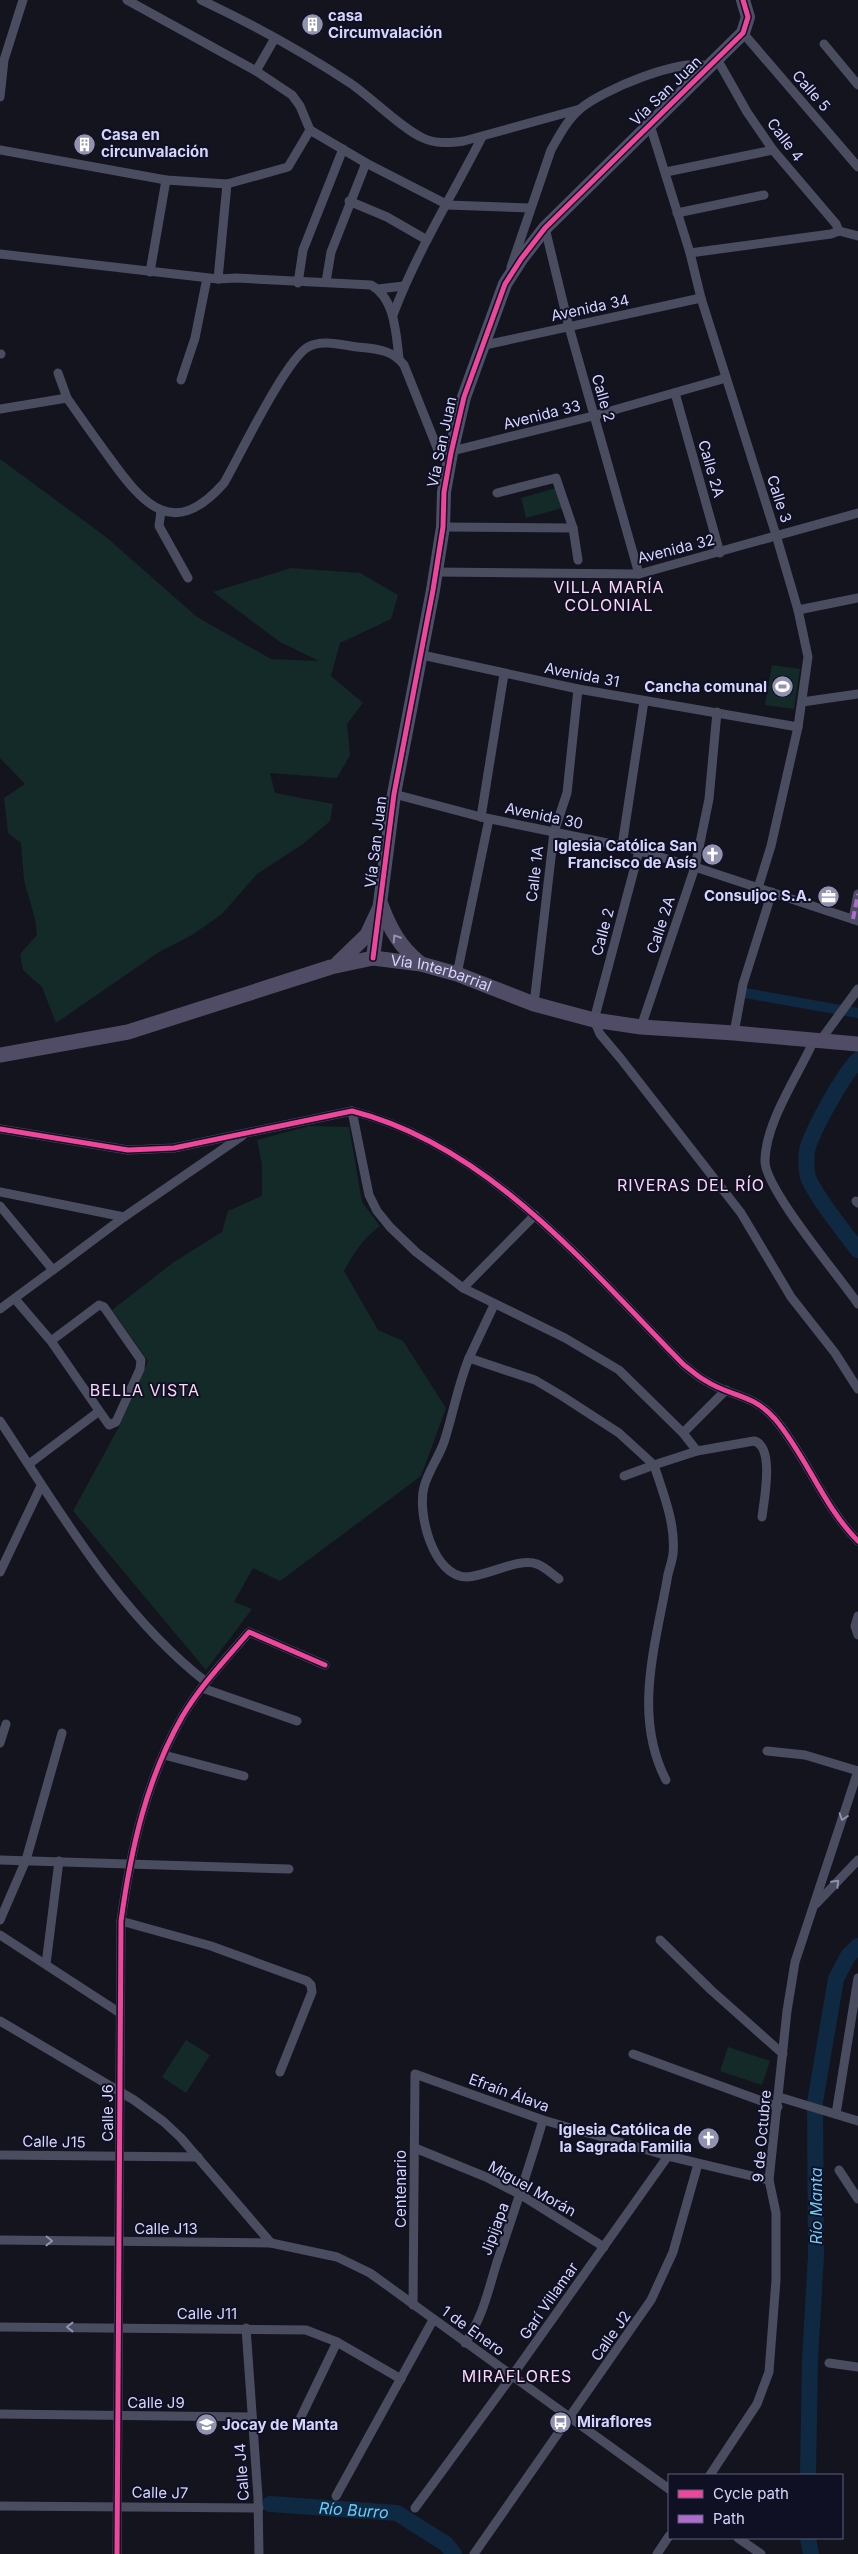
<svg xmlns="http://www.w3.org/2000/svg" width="858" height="2554" viewBox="0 0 858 2554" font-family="Inter,sans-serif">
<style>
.green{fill:#132a28}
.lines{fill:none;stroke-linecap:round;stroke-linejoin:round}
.canal{stroke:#0f2942;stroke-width:10}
.river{stroke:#0f2942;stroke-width:16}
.street{stroke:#4a4c60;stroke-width:9}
.secondary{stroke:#4c5066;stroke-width:14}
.primary{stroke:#514c65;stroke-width:15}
.quiet{stroke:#b06ccc;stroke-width:4;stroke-dasharray:8 4;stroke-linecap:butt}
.cycleway-casing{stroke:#101024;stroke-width:8}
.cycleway{stroke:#ed469a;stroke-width:5}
.oneway{stroke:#9391b1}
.oneway2{stroke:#9091ae}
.labels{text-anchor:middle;stroke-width:4;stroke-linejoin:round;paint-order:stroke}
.poi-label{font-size:15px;font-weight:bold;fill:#d5d6fd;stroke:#101024;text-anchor:start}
.street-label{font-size:15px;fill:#d5d6fd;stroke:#101024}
.neighbourhood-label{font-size:16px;letter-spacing:1px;fill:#fdd7f5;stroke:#101024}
.water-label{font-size:16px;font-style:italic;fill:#67ccf9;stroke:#101024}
</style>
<rect width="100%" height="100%" fill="#14141f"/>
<!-- green -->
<g class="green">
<path d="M0 459 106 537 197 617 271 659 319 661 280 642 213 592 291 568 360 573 398 595 391 619 340 643 331 676 363 703 347 724 350 755 337 778 270 773 275 793 333 804 330 821 303 844 257 874 222 914 192 935 159 952 56 1023 42 987 23 970 20 954 37 935 35 919 24 880 21 843 8 833 4 798 25 784 0 758Z"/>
<path d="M556 488 562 508 526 518 521 498Z"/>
<path d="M772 665 800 669 794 709 765 705Z"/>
<path d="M309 1126 349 1127 362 1202 380 1226C364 1237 352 1255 344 1271L378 1330 403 1341 446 1408 421 1476 280 1581 253 1568 234 1602 252 1609 206 1670 73 1511 120 1425 148 1361 112 1310 174 1262 222 1232 228 1211 262 1196V1164L257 1140Z"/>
<path d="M186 2040 210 2055 186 2093 162 2077Z"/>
<path d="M728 2047 770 2061 762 2085 720 2071Z"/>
</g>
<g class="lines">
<!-- canal -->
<path class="canal" d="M745 993 858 1013"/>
<!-- river -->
<g class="river">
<path d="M858 1060C843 1075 813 1129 807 1150 806 1156 806 1170 808 1177 813 1192 847 1236 858 1250"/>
<path d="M808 2475 810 2359 816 2256 815 2102 836 1979 848 1956 858 1946"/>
<path id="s1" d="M270 2504 397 2513 446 2544 454 2554"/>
<path d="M808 2538 811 2554"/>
</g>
<!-- street -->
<g class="street">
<path d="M127 0 256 71 292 95 300 106 310 130 366 163 448 205 530 208"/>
<path d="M201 0C252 24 303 52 350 83 372 98 401 128 423 138 436 144 449 143 464 141L580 109"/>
<path d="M743 33 858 167"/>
<path d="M824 44 858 85"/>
<path d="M717 59 747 112 773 150 836 224 839 231"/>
<path d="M256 71 275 38"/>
<path d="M0 97 4 60 23 0"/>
<path d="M650 125 690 253 701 298 776 535 798 610 808 657 798 727 771 846 758 888"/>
<path d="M0 150 166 180 227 184 288 167 310 130"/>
<path d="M666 172 773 150"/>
<path d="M349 201 387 217 427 240"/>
<path d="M677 213 764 195"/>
<path d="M545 228 569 327 639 574"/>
<path d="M839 231 858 236"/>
<path d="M690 253 831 234 839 231"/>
<path d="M0 254 218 279 236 278 371 285C395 298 396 334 399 358"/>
<path d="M511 267 551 150C559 136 567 120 580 109 600 91 685 55 709 67"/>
<path d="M150 272 166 180"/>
<path d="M218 279 227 184"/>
<path d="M326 282 331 252 366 163"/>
<path d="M298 283 303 250 343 149"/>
<path d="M378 289 404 286"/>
<path d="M393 315C416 253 452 196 482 137"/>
<path d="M485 345 701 298"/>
<path d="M0 354H1"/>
<path d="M181 380 195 338 207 278"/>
<path d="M675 393 720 553"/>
<path d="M67 398C81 418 95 438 109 457 144 506 174 540 224 483 239 457 286 359 308 347 322 339 342 345 357 347 375 349 392 349 404 365L438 450 444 453 593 416 726 378"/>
<path d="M0 409 67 398 58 373"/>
<path d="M497 493 556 478 573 528 578 560"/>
<path d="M161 511 159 526 188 578"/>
<path d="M443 527 573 528"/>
<path d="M435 572 639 574 858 513"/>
<path d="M798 610 858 598"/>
<path d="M422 655 578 689 798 727"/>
<path d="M802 702 858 694"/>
<path d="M394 794 481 817 622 846 695 867 858 921"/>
<path d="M481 817 504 674"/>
<path d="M622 846 644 701"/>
<path d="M639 851 594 1020 600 1034 621 1059 741 1213 791 1297 835 1353 858 1389"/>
<path d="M853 919 858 894"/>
<path d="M457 974 489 819"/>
<path d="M534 1004 554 832 567 793 578 689"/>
<path d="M641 1027 695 867 709 799 717 712"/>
<path d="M734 1033 743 984 772 892"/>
<path d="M814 1040C798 1076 766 1121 765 1160 763 1187 840 1277 858 1304"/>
<path d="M820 1041 858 989"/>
<path d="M352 1111 369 1195 377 1211 390 1227 416 1252 463 1288 565 1338 619 1370 683 1433 726 1390"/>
<path d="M0 1129 128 1150 174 1148 352 1111C490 1146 588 1268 684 1365 691 1370 698 1377 706 1381 731 1397 752 1393 775 1419 807 1457 823 1506 858 1541"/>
<path d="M0 1192 124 1217"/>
<path d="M856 1201 858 1203"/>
<path d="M0 1206 53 1270 124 1217 242 1136"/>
<path d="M463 1288 535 1215"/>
<path d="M15 1299 51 1341 109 1425 116 1422 140 1369 141 1360 104 1307 99 1305 51 1341"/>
<path d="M494 1305 469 1358 535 1380 562 1396 619 1433 654 1465 624 1476"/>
<path d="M0 1309 53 1270"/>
<path d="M469 1358C458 1385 453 1414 444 1442 439 1457 428 1471 424 1487 417 1513 433 1577 467 1577 488 1576 519 1557 537 1564 545 1567 552 1574 559 1579"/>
<path d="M0 1421C61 1513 118 1613 206 1682"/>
<path d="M683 1433 697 1451"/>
<path d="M29 1464 98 1412"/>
<path d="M0 1572 41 1486"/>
<path d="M858 1616 855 1626 858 1635"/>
<path d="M202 1688 297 1721"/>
<path d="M0 1743 6 1724"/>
<path d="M767 1751 805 1755 858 1771"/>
<path d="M164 1755 244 1776"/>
<path d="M666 1780C633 1716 655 1647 667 1580 668 1571 672 1563 673 1554 676 1524 663 1493 654 1465L697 1451 754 1441C775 1446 764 1500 762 1517"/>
<path d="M0 1860 289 1869"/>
<path d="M816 1904 858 1860"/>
<path d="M0 1920 26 1860 62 1733"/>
<path d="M121 1921 211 1946 307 1981 311 1985 312 1992 280 2072"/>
<path d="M0 1935 120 2013"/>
<path d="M660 1940 711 1990 783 2054"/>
<path d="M46 1964 59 1861"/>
<path d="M0 2021 134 2100 164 2122 181 2138 271 2243"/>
<path d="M633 2054 778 2107"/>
<path d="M779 2097 858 2121"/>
<path d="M836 2114 858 1978"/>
<path d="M415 2148 486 2177 521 2195 604 2247"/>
<path d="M0 2155 198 2157"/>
<path d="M839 2170 858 2199"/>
<path d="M0 2240 271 2243 337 2257 370 2273 669 2489"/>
<path d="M413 2305 415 2074 543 2120 668 2156 769 2180"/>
<path d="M0 2327 306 2330 337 2342 401 2379"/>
<path d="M246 2328 258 2497 259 2554"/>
<path d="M465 2343C483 2317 488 2291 497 2262 513 2215 529 2168 543 2120"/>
<path d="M829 2363 858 2367"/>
<path d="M0 2414 252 2417"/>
<path d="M298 2423 337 2342"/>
<path d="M710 2475 757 2404 769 2372 776 2280V2213L769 2180 787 2011 795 1962 858 1771"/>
<path d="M336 2496 433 2320"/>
<path d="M0 2506 259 2508"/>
<path d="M415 2508 512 2376 668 2156"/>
<path d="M738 2538 761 2554"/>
<path d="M117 2554 121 1921C131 1849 146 1780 182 1717 200 1686 226 1659 249 1632L325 1665"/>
<path d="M474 2554 651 2300 673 2252 698 2164"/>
<path d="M657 2554 669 2536"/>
</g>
<!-- secondary -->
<path class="secondary" d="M373 958 394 794 433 590 443 527 444 492 451 453 464 397 505 284 521 259 545 228 743 33 748 17 743 0"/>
<!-- primary -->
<g class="primary">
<path d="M381 905C390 929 400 947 420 963"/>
<path d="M338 963 367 935 381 905"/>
<path id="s2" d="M0 1055 128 1032 331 967 373 958 421 964 457 974 534 1004 594 1020 641 1027 734 1033 858 1044"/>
</g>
<!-- quiet -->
<path class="quiet" d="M853 919 858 894"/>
<defs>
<g id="cycleway">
<path d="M373 958 394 794 433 590 443 527 444 492 451 453 464 397 505 284 521 259 545 228 743 33 748 17 743 0"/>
<path d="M0 1129 128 1150 174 1148 352 1111C490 1146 588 1268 684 1365 691 1370 698 1377 706 1381 731 1397 752 1393 775 1419 807 1457 823 1506 858 1541"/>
<path d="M117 2554 121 1921C131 1849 146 1780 182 1717 200 1686 226 1659 249 1632L325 1665"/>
</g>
</defs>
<!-- cycleway casing -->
<use href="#cycleway" class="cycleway-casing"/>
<!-- cycleway -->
<use href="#cycleway" class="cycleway"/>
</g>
<!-- one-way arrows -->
<defs><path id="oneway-chevron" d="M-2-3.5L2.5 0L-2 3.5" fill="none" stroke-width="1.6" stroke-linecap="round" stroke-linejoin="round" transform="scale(1.25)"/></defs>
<use class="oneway" href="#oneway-chevron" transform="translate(396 938) rotate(-123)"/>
<g class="oneway2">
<use href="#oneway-chevron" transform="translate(843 1817) rotate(108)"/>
<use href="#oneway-chevron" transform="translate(836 1883) rotate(-46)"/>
<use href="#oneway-chevron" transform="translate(49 2241) rotate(1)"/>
<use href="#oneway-chevron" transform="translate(70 2327) rotate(180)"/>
</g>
<!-- icons -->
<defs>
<symbol id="building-disc" viewBox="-11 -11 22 22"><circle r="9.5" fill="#9192af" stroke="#101024"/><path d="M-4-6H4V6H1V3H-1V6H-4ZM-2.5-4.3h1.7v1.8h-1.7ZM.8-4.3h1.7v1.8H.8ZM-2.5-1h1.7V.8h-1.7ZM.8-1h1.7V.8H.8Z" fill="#fff"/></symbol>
<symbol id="stadium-disc" viewBox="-11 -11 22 22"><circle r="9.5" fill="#9192af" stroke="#101024"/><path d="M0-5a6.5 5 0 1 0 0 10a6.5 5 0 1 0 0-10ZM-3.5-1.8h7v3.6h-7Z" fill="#fff"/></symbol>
<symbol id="church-disc" viewBox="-11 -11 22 22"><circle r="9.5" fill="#9192af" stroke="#101024"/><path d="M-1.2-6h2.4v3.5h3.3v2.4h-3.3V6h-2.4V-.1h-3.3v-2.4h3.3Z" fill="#fff"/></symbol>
<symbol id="office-disc" viewBox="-11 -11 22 22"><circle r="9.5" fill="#9192af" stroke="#101024"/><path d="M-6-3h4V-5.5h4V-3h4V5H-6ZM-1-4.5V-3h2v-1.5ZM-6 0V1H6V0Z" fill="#fff"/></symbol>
<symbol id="bus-disc" viewBox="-11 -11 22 22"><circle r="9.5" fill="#9192af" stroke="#101024"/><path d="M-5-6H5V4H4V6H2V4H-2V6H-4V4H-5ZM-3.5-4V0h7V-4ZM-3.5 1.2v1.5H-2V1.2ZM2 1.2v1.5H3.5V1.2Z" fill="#fff"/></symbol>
<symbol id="university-disc" viewBox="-11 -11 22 22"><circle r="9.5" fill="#9192af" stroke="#101024"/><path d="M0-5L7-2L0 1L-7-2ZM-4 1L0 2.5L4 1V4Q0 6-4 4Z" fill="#fff"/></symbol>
</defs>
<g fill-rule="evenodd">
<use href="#building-disc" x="300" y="12" width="25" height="25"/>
<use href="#building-disc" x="72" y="132" width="25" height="25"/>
<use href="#stadium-disc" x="770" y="674" width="25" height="25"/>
<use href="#church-disc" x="700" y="842" width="25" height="25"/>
<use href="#office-disc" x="816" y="884" width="25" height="25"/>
<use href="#church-disc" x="696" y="2126" width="25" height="25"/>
<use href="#bus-disc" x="548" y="2410" width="25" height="25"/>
<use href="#university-disc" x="194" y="2412" width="25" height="25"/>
</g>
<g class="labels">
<!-- poi labels -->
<g class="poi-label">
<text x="328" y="21">casa<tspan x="328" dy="17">Circumvalación</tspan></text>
<text x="101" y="140">Casa en<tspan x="101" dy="17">circunvalación</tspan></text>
<text x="767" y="692" text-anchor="end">Cancha comunal</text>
<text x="697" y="851" text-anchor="end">Iglesia Católica San<tspan x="697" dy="17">Francisco de Asís</tspan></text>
<text x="812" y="901" text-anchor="end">Consuljoc S.A.</text>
<text x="692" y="2135" text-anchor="end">Iglesia Católica de<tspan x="692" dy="17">la Sagrada Familia</tspan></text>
<text x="577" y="2427">Miraflores</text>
<text x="222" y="2430">Jocay de Manta</text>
</g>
<!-- street labels -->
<g class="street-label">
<text transform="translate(666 91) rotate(-44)" y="5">Vía San Juan</text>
<text transform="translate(811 91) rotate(49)" y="5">Calle 5</text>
<text transform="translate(785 140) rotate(53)" y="5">Calle 4</text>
<text transform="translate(590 308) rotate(-12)" y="5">Avenida 34</text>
<text transform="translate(603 398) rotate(74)" y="5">Calle 2</text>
<text transform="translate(542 415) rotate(-14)" y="5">Avenida 33</text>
<text transform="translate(442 442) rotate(-78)" y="5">Vía San Juan</text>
<text transform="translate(711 469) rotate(74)" y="5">Calle 2A</text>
<text transform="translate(779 499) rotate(72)" y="5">Calle 3</text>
<text transform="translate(676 549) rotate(-14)" y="5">Avenida 32</text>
<text transform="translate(582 675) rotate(11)" y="5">Avenida 31</text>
<text transform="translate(544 816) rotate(12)" y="5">Avenida 30</text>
<text transform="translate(376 842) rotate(-83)" y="5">Vía San Juan</text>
<text transform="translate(535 874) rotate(-83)" y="5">Calle 1A</text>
<text transform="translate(661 925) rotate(-72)" y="5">Calle 2A</text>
<text transform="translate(603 932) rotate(-75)" y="5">Calle 2</text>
<text dy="5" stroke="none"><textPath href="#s2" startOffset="456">Vía Interbarrial</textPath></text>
<text transform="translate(509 2093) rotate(20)" y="5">Efraín Álava</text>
<text transform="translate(108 2113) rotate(-90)" y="5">Calle J6</text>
<text transform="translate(762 2136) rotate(-85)" y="5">9 de Octubre</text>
<text transform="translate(54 2142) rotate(1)" y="5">Calle J15</text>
<text transform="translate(401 2189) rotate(-90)" y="5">Centenario</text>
<text transform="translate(532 2189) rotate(29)" y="5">Miguel Morán</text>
<text x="166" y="2234">Calle J13</text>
<text transform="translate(495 2229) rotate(-70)" y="5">Jipijapa</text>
<text transform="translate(549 2301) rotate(-55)" y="5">Garí Villamar</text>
<text x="207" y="2319">Calle J11</text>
<text transform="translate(473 2331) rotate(36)" y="5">1 de Enero</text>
<text transform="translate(611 2336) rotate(-55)" y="5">Calle J2</text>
<text x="156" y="2408">Calle J9</text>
<text transform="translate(242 2472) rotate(-94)" y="5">Calle J4</text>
<text transform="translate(160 2493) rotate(1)" y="5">Calle J7</text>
</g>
<!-- neighbourhood labels -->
<g class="neighbourhood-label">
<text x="609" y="593">VILLA MARÍA<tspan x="609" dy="18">COLONIAL</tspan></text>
<text x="691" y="1191">RIVERAS DEL RÍO</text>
<text x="145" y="1396">BELLA VISTA</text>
<text x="517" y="2382">MIRAFLORES</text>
</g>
<!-- water labels -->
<g class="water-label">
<text transform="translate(816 2206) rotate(-90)" y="6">Río Manta</text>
<text dy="6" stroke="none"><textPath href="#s1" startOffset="84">Río Burro</textPath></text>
</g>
</g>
<!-- legend -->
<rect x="668" y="2474" width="175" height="65" fill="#101024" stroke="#5f5f7b"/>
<rect x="678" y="2490" width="25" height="8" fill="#ed469a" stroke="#5f5f7b"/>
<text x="713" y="2499" font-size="15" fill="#d5d6fd">Cycle path</text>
<rect x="678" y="2515" width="25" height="8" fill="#b06ccc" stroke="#5f5f7b"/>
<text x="713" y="2524" font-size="15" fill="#d5d6fd">Path</text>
</svg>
